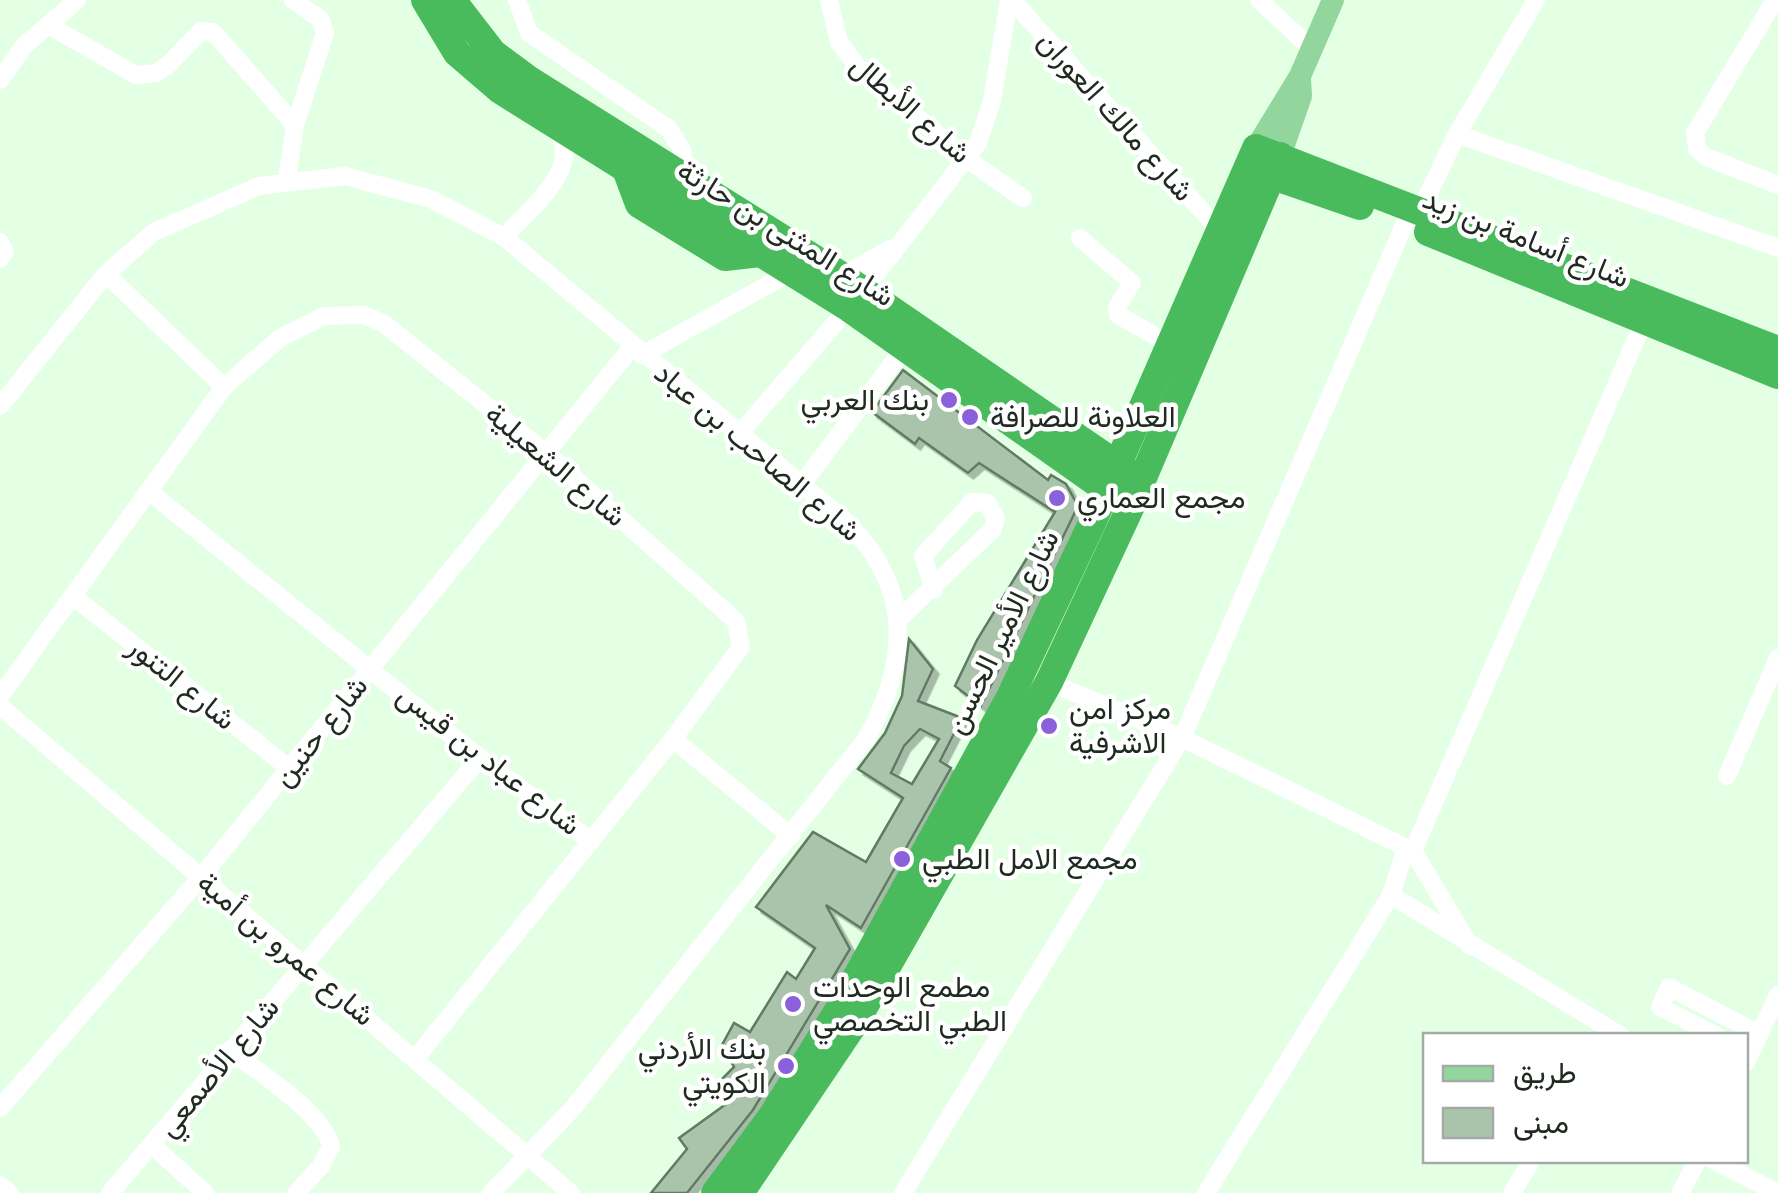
<svg xmlns="http://www.w3.org/2000/svg" width="1778" height="1193" viewBox="0 0 1778 1193" font-family="Raleway,Vazirmatn,sans-serif">
<style>
.building{fill:#a9c4aa;stroke:#617a63;stroke-width:2.5;fill-rule:evenodd;filter:url(#shadow)}
.lines{fill:none;stroke-linecap:round;stroke-linejoin:round}
.minor{stroke:#fff;stroke-width:18}
.major{stroke:#92d69d;stroke-width:22}
.highway{stroke:#4abb5c;stroke-width:28}
.poi-dot{fill:#8b61db;stroke:#fff;stroke-width:4}
.labels{text-anchor:middle;stroke-width:9;stroke-linejoin:round;paint-order:stroke}
.street-label{font-size:30px;fill:#1f2a20;stroke:#fff}
.poi-label{font-size:30px;fill:#1f2a20;stroke:#fff;text-anchor:start}
</style>
<defs>
<filter id="shadow"><feDropShadow dx="5.5" dy="5.5" stdDeviation="0" flood-color="#0004"/></filter>
</defs>
<rect width="100%" height="100%" fill="#e3ffe4"/>
<!-- building -->
<g class="building">
<path d="M903 370 1048 480 1051 475 1066 484 1078 506 981 706 955 686 977 640 1055 512 979 463 968 473 919 438 915 444 872 412Z"/>
<path d="M909 639 933 669 918 701 962 718 940 761 951 768 861 928 826 905 850 949 753 1110 687 1193H651L687 1149 679 1138 726 1104 716 1085 734 1067 722 1045 734 1023 750 1032 787 972 796 979 815 948 756 907 813 832 866 862 903 798 858 769 885 733 902 696ZM920 729 939 739 912 784 891 773 904 746Z"/>
</g>
<g class="lines">
<!-- minor -->
<g class="minor">
<path d="M517 0 529 33 669 129 682 150 686 177"/>
<path d="M829 0 839 42 858 68 967 159 1023 198"/>
<path d="M1012 0 1220 231"/>
<path d="M1259 0 1312 49"/>
<path d="M1775 0 1695 133 1697 149 1706 157 1778 185"/>
<path d="M48 25 136 75 156 73 168 65 201 31 213 32 295 125"/>
<path d="M0 80 24 46 77 0"/>
<path d="M1457 134 1778 248"/>
<path d="M287 179 295 125 325 33 321 20 293 0"/>
<path d="M1421 209 1457 134 1536 0"/>
<path d="M504 237C527 211 586 167 556 130"/>
<path d="M1080 238 1132 283 1117 307 1118 315 1171 345"/>
<path d="M0 242 5 251 0 259"/>
<path d="M106 274 224 387"/>
<path d="M842 276 890 249"/>
<path d="M642 355 791 272"/>
<path d="M0 406 106 274 154 232 259 186 345 176 431 199 504 237 843 519C912 584 911 659 866 739L574 1107 491 1193"/>
<path d="M741 432 864 290 978 143 992 101 1009 0"/>
<path d="M802 484 905 347"/>
<path d="M151 493 480 758 591 841"/>
<path d="M74 597 290 769"/>
<path d="M897 621 993 529 996 518 987 503 972 502 923 556 934 590"/>
<path d="M1049 682 1182 738 1413 851 1470 946"/>
<path d="M0 696 224 387 280 338 324 316 364 315 383 323 545 452 736 621 741 647 673 739 415 1059"/>
<path d="M0 706 571 1193"/>
<path d="M673 739 791 836"/>
<path d="M1727 776 1778 658"/>
<path d="M1413 851 1644 321"/>
<path d="M1391 895 1621 1036"/>
<path d="M1717 1036 1660 1007 1669 987 1759 1034"/>
<path d="M230 1050C259 1073 323 1112 331 1147L321 1166 296 1193"/>
<path d="M1746 1062 1778 995"/>
<path d="M0 1108 201 877 632 347"/>
<path d="M152 1145 205 1193"/>
<path d="M1713 1160 1778 1193"/>
<path d="M0 1185 10 1193"/>
<path d="M110 1193 480 758"/>
<path d="M903 1193 1182 738 1405 223"/>
<path d="M1206 1193 1391 895 1406 848"/>
<path d="M1512 1193 1532 1160"/>
<path d="M1680 1193 1698 1160"/>
</g>
<!-- major -->
<g class="major">
<path d="M1256 148 1300 76 1333 0"/>
<path d="M1280 156 1301 96 1300 79"/>
</g>
<!-- highway -->
<g class="highway">
<path d="M425 0 457 53 500 90 849 308 1121 500"/>
<path d="M452 0 493 53 528 79 842 276 1132 475"/>
<path d="M1259 171 1360 206"/>
<path d="M627 172 639 204 686 233 725 257 760 253"/>
<path d="M1428 232 1778 375"/>
<path d="M715 1193 772 1116 839 1009 1010 697 1093 521 1256 148 1778 350"/>
<path d="M740 1193 856 1021 1049 682 1131 506 1280 156"/>
</g>
</g>
<!-- markers -->
<g class="poi-dot">
<circle cx="949" cy="400" r="10"/>
<circle cx="970" cy="417" r="10"/>
<circle cx="1057" cy="498" r="10"/>
<circle cx="1049" cy="726" r="10"/>
<circle cx="902" cy="859" r="10"/>
<circle cx="793" cy="1004" r="10"/>
<circle cx="786" cy="1066" r="10"/>
</g>
<g class="labels">
<!-- street labels -->
<g class="street-label">
<text transform="translate(911 109) rotate(41)" y="10">شارع الأبطال</text>
<text transform="translate(1116 116) rotate(48)" y="10">شارع مالك العوران</text>
<text transform="translate(786 233) rotate(32)" y="10">شارع المثنى بن حارثة</text>
<text transform="translate(1526 238) rotate(22)" y="10">شارع أسامة بن زيد</text>
<text transform="translate(758 452) rotate(40)" y="10">شارع الصاحب بن عباد</text>
<text transform="translate(556 465) rotate(40)" y="10">شارع الشعيلية</text>
<text transform="translate(1002 632) rotate(-64)" y="10">شارع الأمير الحسن</text>
<text transform="translate(182 683) rotate(39)" y="10">شارع التنور</text>
<text transform="translate(320 731) rotate(-51)" y="10">شارع حنين</text>
<text transform="translate(489 760) rotate(38)" y="10">شارع عباد بن قيس</text>
<text transform="translate(286 949) rotate(40)" y="10">شارع عمرو بن أمية</text>
<text transform="translate(218 1067) rotate(-50)" y="10">شارع الأصمعي</text>
</g>
<!-- poi labels -->
<g class="poi-label">
<text x="929" y="410" text-anchor="end">بنك العربي</text>
<text x="990" y="427">العلاونة للصرافة</text>
<text x="1077" y="508">مجمع العماري</text>
<text x="1069" y="719">مركز امن<tspan x="1069" dy="34">الاشرفية</tspan></text>
<text x="922" y="869">مجمع الامل الطبي</text>
<text x="813" y="997">مطمع الوحدات<tspan x="813" dy="34">الطبي التخصصي</tspan></text>
<text x="766" y="1059" text-anchor="end">بنك الأردني<tspan x="766" dy="34">الكويتي</tspan></text>
</g>
</g>
<!-- legend -->
<rect x="1423" y="1033" width="325" height="130" fill="#ffffff" stroke="#a5aaa6" stroke-width="2.5"/>
<rect x="1443" y="1066" width="50" height="15" fill="#92d69d" stroke="#a5aaa6" stroke-width="2.5"/>
<text x="1513" y="1083" font-size="30" fill="#1f2a20">طريق</text>
<rect x="1443" y="1108" width="50" height="30" fill="#a9c4aa" stroke="#a5aaa6" stroke-width="2.5"/>
<text x="1513" y="1133" font-size="30" fill="#1f2a20">مبنى</text>
</svg>
